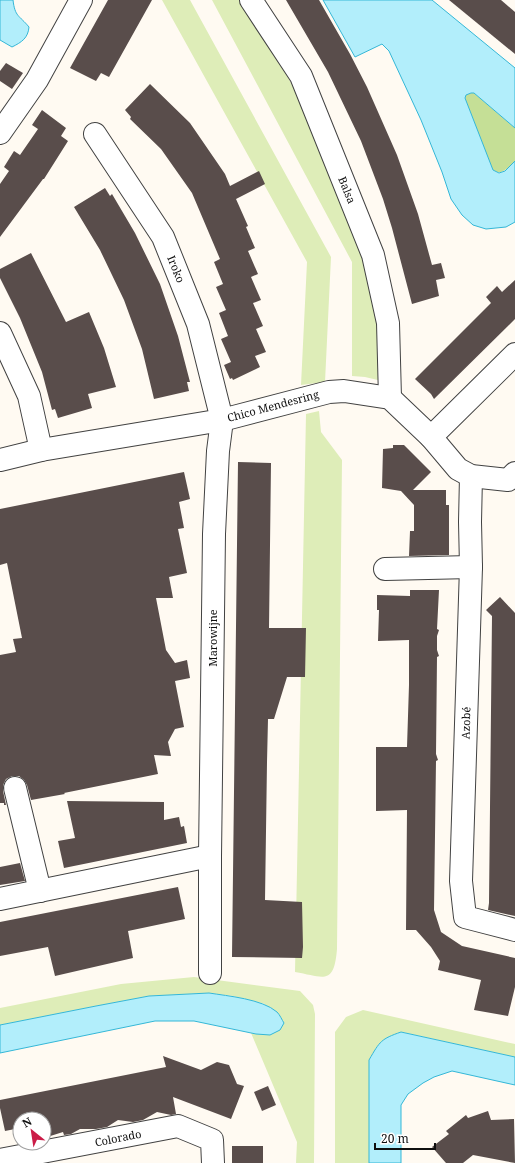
<svg xmlns="http://www.w3.org/2000/svg" width="515" height="1163" viewBox="0 0 515 1163" font-family="'Noto Serif',serif">
<style>
.green{fill:#deedb8}
.forest{fill:#c5df96}
.water{fill:#b2eefb;stroke:#34b7d7}
.building{fill:#594d4b}
.lines{fill:none;stroke-linecap:round;stroke-linejoin:round}
.minor-casing{stroke:#424242;stroke-width:24}
.minor{stroke:#fff;stroke-width:22}
.labels{text-anchor:middle;stroke-width:4;stroke-linejoin:round;paint-order:stroke}
.street-label{font-size:11px;fill:#0f0f0f;stroke:#fff}
</style>
<rect width="100%" height="100%" fill="#fffaf2"/>
<!-- green -->
<g class="green">
<path d="M162 0H190L331 257 325 382 301 385 307 262Z"/>
<path d="M212 0H243L275 53 316 130 364 255 379 324 382 381 365 377 352 376V262Z"/>
<path d="M319 411 321 432 342 460 337 949C334 986 324 977 295 972L306 414Z"/>
<path d="M194 977 300 991 313 1005 315 1014 314 1163H296L297 1142 251 1033 256 1034 265 1004 233 996 209 993 149 996 96 1006 0 1025V1008L121 984Z"/>
<path d="M363 1010 515 1044V1057L402 1032 369 1060V1163H335V1032L346 1017Z"/>
</g>
<!-- forest -->
<path class="forest" d="M471 93H474L515 128V161C508 168 500 178 491 168L465 98 466 95Z"/>
<!-- water -->
<g class="water">
<path d="M0 0H13C15 17 19 15 29 27 28 38 22 42 12 47L0 40Z"/>
<path d="M323 0H432L515 68V128L474 93H471L466 95 465 98 493 170 499 173 505 171 515 161V222L506 227 486 229 473 225 462 215 451 199 442 172 421 120 389 51 382 44 355 57Z"/>
<path d="M209 993C228 996 262 999 277 1012 280 1015 282 1020 284 1023L280 1030 270 1035 256 1034 194 1021H155L0 1053V1025L96 1006 149 996Z"/>
<path d="M401 1032 515 1057V1085L452 1071 434 1077 423 1083 408 1094 401 1105V1163H369V1060C380 1041 381 1039 401 1032Z"/>
</g>
<!-- building -->
<g class="building">
<path d="M108 0H152L109 77 101 73 96 81 70 68Z"/>
<path d="M286 0H319L350 54 367 87 397 155 418 214 432 265 441 263 445 278 436 280 439 296 412 304 392 228 383 199 361 141 328 72Z"/>
<path d="M449 0H501L515 12V54Z"/>
<path d="M6 63 23 73 12 89 0 81V71Z"/>
<path d="M150 84 190 123 225 174 230 186 259 171 265 184 236 199 248 226 246 227 255 248 248 251 258 274 251 277 261 300 253 303 263 326 256 329 266 352 255 356 260 367 233 380 232 378 230 379 224 365 231 362 221 339 228 336 219 313 226 310 216 287 223 284 214 262 220 259 192 193 161 149 130 119 131 117 125 110Z"/>
<path d="M42 110 66 128 61 136 68 141 44 179H43L0 237V184L9 171 4 167 14 151 20 155 38 129 32 125Z"/>
<path d="M105 188 110 196 112 194 135 233 160 284 178 336 190 382H187L189 391 154 399 142 349 124 300 100 250 74 207Z"/>
<path d="M31 253 66 322 89 312 104 348 116 387 88 394 92 408 58 418 55 409 52 410 42 372 20 318 0 278V269Z"/>
<path d="M515 280V319L434 399 431 394 415 379 491 303 486 297 497 286 502 292Z"/>
<path d="M393 445H404L431 472 413 490H446V505H449V555L409 556 410 531H414V505L401 491 382 488 383 449 393 448Z"/>
<path d="M238 462 271 463 269 628H306L305 677H287L274 719H268L267 762 265 900 302 902 303 947 302 958 232 957Z"/>
<path d="M184 472 190 499 179 502 184 528 178 529 187 573 169 577 173 598H156L166 650 175 663 187 660 190 678 175 681 184 727 175 729 168 742 171 756 154 755 158 774 64 793 65 794 31 800 27 785 24 780 19 776H12L6 779 3 785V791L6 805H4V803H0V655L16 652 13 639 22 638 7 563 0 565V509Z"/>
<path d="M410 590H439L437 629 439 630 437 636V650L439 656 437 657 436 754 438 760 436 761 434 910 441 932 462 946 515 958V987L508 1016 474 1010 481 980 438 970 440 961 431 947 416 930H406L407 810 376 811V747H407L409 685V640L378 641 379 610H377V595L410 596Z"/>
<path d="M500 597 515 613V916L488 910 489 903 492 616 486 610Z"/>
<path d="M67 801 164 802V820L179 817 181 827 184 826 187 843 64 868 58 841 75 838Z"/>
<path d="M20 863 25 881 0 885V867Z"/>
<path d="M178 887 185 919 128 931 133 958 55 976 48 947 0 956V922Z"/>
<path d="M163 1056 201 1070 217 1062 229 1065 237 1084 244 1086 231 1119 173 1097 176 1114 171 1115 157 1112 143 1120 133 1122 118 1120 107 1127 96 1129H80L71 1134 64 1135 63 1132 44 1138V1119H20V1128L5 1131 0 1108V1100L166 1067Z"/>
<path d="M268 1086 276 1105 262 1111 254 1092Z"/>
<path d="M488 1111 491 1120 514 1119 515 1163 473 1155 463 1163H446L432 1147 449 1134 446 1131 466 1115 468 1118Z"/>
<rect x="232" y="1146" width="31" height="17"/>
</g>
<g class="lines">
<defs>
<g id="minor">
<path d="M251 0 301 76 373 255 388 323 390 398"/>
<path d="M0 133 37 80 81 0"/>
<path d="M95 134 163 237 198 324 222 420 218 451 214 534 210 856V973"/>
<path d="M0 333 29 396 41 450"/>
<path d="M431 437 515 354"/>
<path d="M0 460 41 450 222 420 329 392 344 391 390 398 431 437 458 469 471 476 508 480 515 473"/>
<path d="M471 476 470 522 471 567 461 881 465 917 515 930"/>
<path d="M385 569 471 567"/>
<path d="M15 788 40 891"/>
<path d="M0 899 210 856"/>
<path d="M0 1160 178 1126 212 1140 213 1163"/>
</g>
</defs>
<!-- minor casing -->
<use href="#minor" class="minor-casing"/>
<!-- minor -->
<use href="#minor" class="minor"/>
</g>
<g class="labels">
<!-- street labels -->
<g class="street-label">
<text transform="translate(347 190) rotate(68)" y="4">Balsa</text>
<text transform="translate(176 269) rotate(68)" y="4">Iroko</text>
<text transform="translate(273 406) rotate(-15)" y="4">Chico Mendesring</text>
<text transform="translate(213 638) rotate(-90)" y="4">Marowijne</text>
<text transform="translate(466 723) rotate(-88)" y="4">Azobé</text>
<text transform="translate(118 1138) rotate(-11)" y="4">Colorado</text>
</g>
</g>
<!-- north arrow -->
<g transform="translate(32 1131) rotate(330)"><circle r="19" fill="#ffffff" stroke="#9f9f9f"/>
<path d="M0-3L7 15L0 10L-7 15Z" fill="#cb1c47"/>
<text y="-6" font-size="11" font-weight="bold" text-anchor="middle" fill="#0f0f0f">N</text>
</g>
<!-- scale -->
<path d="M375 1143v6h60v-6" fill="none" stroke="#0f0f0f" stroke-width="2"/>
<text x="381" y="1143" font-size="12" fill="#0f0f0f" stroke="#ffffff" stroke-width="3" paint-order="stroke">20 m</text>
</svg>
